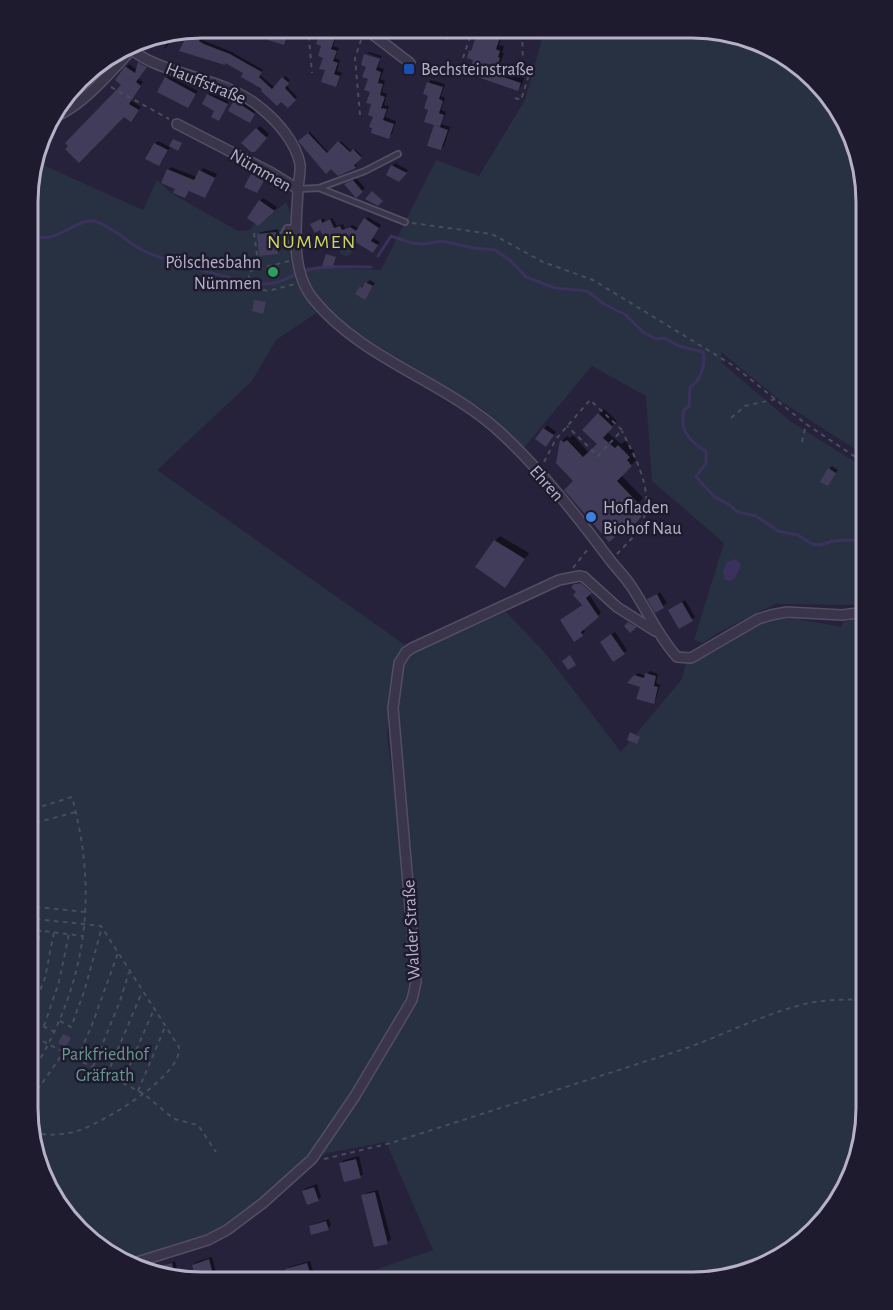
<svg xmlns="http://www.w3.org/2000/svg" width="893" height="1310" viewBox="0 0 893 1310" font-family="'Alegreya Sans',sans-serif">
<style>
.green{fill:#283141}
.water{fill:#3a325d}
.shadow{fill:#0007}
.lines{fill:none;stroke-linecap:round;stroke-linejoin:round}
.stream{stroke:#3a325d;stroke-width:3}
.building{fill:#413c59}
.service-casing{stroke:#524e63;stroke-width:8}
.minor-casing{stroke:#524e63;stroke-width:12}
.path{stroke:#464d5d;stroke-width:2;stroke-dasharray:4.5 4.5;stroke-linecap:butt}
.service{stroke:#3a354b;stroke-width:4.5}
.minor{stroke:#3a354b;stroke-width:9}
.transit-dot{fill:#1a4fb4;stroke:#1f1b2f;stroke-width:2}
.leisure-dot{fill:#2e9e5b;stroke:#1f1b2f;stroke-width:2}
.shop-dot{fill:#3f7fe0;stroke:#1f1b2f;stroke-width:2}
.labels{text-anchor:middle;stroke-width:5;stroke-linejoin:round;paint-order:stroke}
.poi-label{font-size:18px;fill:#b6b1c7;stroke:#1f1b2f;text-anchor:start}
.street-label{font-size:18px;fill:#b6b1c7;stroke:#1f1b2f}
.park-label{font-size:18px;fill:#679890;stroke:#1f1b2f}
.neighbourhood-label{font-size:20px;letter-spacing:1.5px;fill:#cfd55e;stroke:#1f1b2f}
.rim{fill:none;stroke:#b6b1c7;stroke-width:3}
</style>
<rect width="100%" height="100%" fill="#26223b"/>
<!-- green -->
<g class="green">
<path d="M545 28 715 29 798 63 848 124 866 201V456L782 402 721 352 722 363 790 421 866 469V603L859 605 775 604 719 632 703 643 694 640 724 543 652 481 646 396 592 366 523 449 483 409 352 330 318 298 306 276V267L381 270 436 160 479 176 525 100Z"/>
<path d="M34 161 143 210 157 180 171 193 238 231 250 230 255 223 264 221 286 202C298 226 290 254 298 280 301 293 310 302 318 312L276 340 252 381 157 470 405 645 395 657 387 735 398 818 413 982 411 993 330 1129 313 1153 239 1219 210 1235 128 1261 95 1247 45 1186 27 1109 29 178Z"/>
<circle cx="346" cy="249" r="7"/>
<path d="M506 612 546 654 621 752 682 679 686 663 712 653 764 622 793 618 841 627 843 622 866 617V1121L836 1206 769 1265 692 1283 340 1282 433 1250 386 1142 322 1154 416 1005 422 960 399 738V701L402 667 410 654Z"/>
</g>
<!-- water -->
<path class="water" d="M736 559 741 565 735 578 730 581 725 580 723 571 727 562Z"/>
<!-- shadow -->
<g class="shadow">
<path d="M317 27H333L331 33 337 35 333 46 339 48 335 58 340 60 337 71 342 73 336 85 327 70 321 32 316 30Z"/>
<path d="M483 28 503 34 499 45 504 46 502 53H504L498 70 524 78 522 85 518 89 470 74 475 59 470 51 474 48 479 32Z"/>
<path d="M190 29 202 34 200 39 232 52 263 70 260 75 275 88 285 76 290 80 286 85 297 97 288 106 245 73 177 33 164 50 171 32Z"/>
<path d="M369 52 382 56 381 58 367 53Z"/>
<path d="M365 56 380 61 378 67 384 69 380 79 385 81 382 92 387 94 384 105 389 106 385 117 396 121 392 134 388 137 375 116Z"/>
<path d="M142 60 148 64 138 78 143 82 130 100 141 107 131 120 123 85 126 67 129 64 137 70Z"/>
<path d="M92 67 93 71 70 94 68 93 87 70Z"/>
<path d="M169 76 198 91 188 107 166 78Z"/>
<path d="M431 80 445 84 441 96 445 98 441 110 446 112 441 124 450 127 444 146 441 149 430 109 428 83Z"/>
<path d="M211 92 229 101 219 119 208 95Z"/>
<path d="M238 99 256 111 252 118 235 101Z"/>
<path d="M260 126 269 134 254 151 244 143Z"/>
<path d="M45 130 48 131 46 141 43 144H40Z"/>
<path d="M310 132 329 153 341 141 352 152 355 149 362 156 354 163 357 166 338 174 300 141Z"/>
<path d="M158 141 170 147 162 161 155 144Z"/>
<path d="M395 163 408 170 399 180 392 166Z"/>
<path d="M171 167 197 177 203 168 217 174 204 197 190 190 185 196 168 170Z"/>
<path d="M255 171 265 177 258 190 246 187Z"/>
<path d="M356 178 365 188 356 196 346 184Z"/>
<path d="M263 198 277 207 258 224 260 201Z"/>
<path d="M368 217 381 225 373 238 380 242 375 249 344 233 321 228 315 222 324 218 325 221 332 218 337 226 343 224 345 229 353 225 359 229Z"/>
<path d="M278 229 281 249 278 252 258 235 261 232Z"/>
<path d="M370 280 375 283 365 298 361 287Z"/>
<path d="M604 409 617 421 607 432 621 444 625 441 634 451 631 454 636 460 621 475 643 498 639 503 646 510 624 533 557 463 562 441 567 436 570 438 573 435 589 453 599 444 584 430Z"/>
<path d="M547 425 556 432 548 442 537 439Z"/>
<path d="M832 466 838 470 830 481 829 469Z"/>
<path d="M500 536 529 553 510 581 495 541Z"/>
<path d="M579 581H584L594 589 589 594 601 613 583 628 585 632 575 640 562 620 583 604 573 587Z"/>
<path d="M660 592 667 603 655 611 649 599Z"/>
<path d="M685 600 695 617 679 627 673 608Z"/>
<path d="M615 632 627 650 624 653 605 639Z"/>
<path d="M650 671 658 674 656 683 660 685 656 699 653 702 641 686 630 682 638 673 646 676Z"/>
<path d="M359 1156 363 1174 360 1177 340 1163 344 1160Z"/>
<path d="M317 1184 321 1197 318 1200 303 1191 306 1188Z"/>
<path d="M378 1190 391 1239 387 1243 363 1196 366 1193Z"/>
<path d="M329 1219 331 1225 328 1229 310 1227 314 1224Z"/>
<path d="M212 1257 217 1276 206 1282H190L189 1279 196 1274 193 1265 196 1262Z"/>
<path d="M175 1261 179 1276 174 1280 163 1267Z"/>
<path d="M310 1261 314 1274 311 1277 286 1270 289 1267Z"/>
</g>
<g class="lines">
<!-- stream -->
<g class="stream">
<path d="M28 232C54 251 75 215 97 222 114 228 128 243 144 251 169 262 197 269 223 276 236 279 250 284 263 284 280 285 292 274 307 270 327 265 350 267 371 267"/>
<path d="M378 256 391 236 412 243 424 244 442 241 474 248 495 250 511 261 526 277 555 288 587 291 604 304 626 315 643 332 656 339 664 338 679 346 703 352C706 365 701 380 690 387L689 406 684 410C679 431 690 441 706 452V463L696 477 715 497 728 504 738 512 756 516 778 531 798 535 812 544 820 545 833 541 846 540 860 541 866 543"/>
</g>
</g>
<!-- building -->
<g class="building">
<path d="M272 27H290L284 45 268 40Z"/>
<path d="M321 27H332L329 36 335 38 331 49 337 51 333 61 338 63 334 74 340 76 336 87 321 82 325 70 319 69 323 58 318 56 321 46 316 44Z"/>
<path d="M418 28H452L448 40Z"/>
<path d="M187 30 201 36 199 41 204 44 230 54 262 72 259 77 272 89 282 77 289 83 285 88 296 100 288 108 281 102 277 106 261 91 262 89 241 77 243 73 225 63V65L179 51 185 39 172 32Z"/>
<path d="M478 31 500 38 496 49 500 51 498 57 500 58 495 74 521 83 518 91 469 74 473 60 467 58 469 50 471 51Z"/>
<path d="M364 54 380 59 376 70 381 72 378 83 383 84 380 95 385 97 381 108 387 109 383 120 394 124 389 139 371 133 372 128 369 127 373 117 368 115 371 104 366 103 370 92 364 90 368 79 362 77 366 67 361 65Z"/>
<path d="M138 62 147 67 136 82 141 86 129 104 139 110 131 122 124 117 79 163 65 149 68 146 65 143 121 85 115 80 125 66 135 73Z"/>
<path d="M165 77 196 94 188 108 157 92Z"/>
<path d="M427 82 443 87 439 99 443 101 439 113 444 115 440 127 424 122 428 110 424 108 428 96 423 94Z"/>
<path d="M207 94 228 104 219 121 211 117 214 111 202 104Z"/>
<path d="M234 100 255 114 250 123 228 111Z"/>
<path d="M434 125 448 130 441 150 427 146Z"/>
<path d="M256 128 267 138 255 152H251L241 143Z"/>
<path d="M308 133 327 153 338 141 350 152 353 149 362 158 354 165 356 168 338 176 331 169 326 174 298 141Z"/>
<path d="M173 139 182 143 178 151 169 146Z"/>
<path d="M154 143 168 150 159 166 145 159Z"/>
<path d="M391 165 407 173 399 182 386 175Z"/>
<path d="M167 169 194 180 199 170 215 178 205 198 189 191 185 198 173 193 175 189 161 183Z"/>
<path d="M252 172 265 179 257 193 244 187Z"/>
<path d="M353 180 363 192 356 198 344 184Z"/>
<path d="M372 191 383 201 378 206 365 199Z"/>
<path d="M259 200 275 211 258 226 247 218Z"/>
<path d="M364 218 379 228 371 241 378 245 373 253 344 235 327 244 320 230 315 233 310 224 321 219 322 223 330 219 334 228 340 226 342 230 350 227 356 231Z"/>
<path d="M276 232 278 254 259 256 257 234Z"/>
<path d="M326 254 336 257 333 266H322Z"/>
<path d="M365 282 373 286 365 300 355 294 360 286 362 288Z"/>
<path d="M254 300 266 302 263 314 252 311Z"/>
<path d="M598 413 613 427 603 438 615 448 618 445 630 457 627 460 632 466 617 481 639 504 634 509 642 516 624 536 621 532 609 542 564 490 573 481 556 463 560 440 564 442 567 440 583 457 597 444 582 430Z"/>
<path d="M543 428 554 435 546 447 535 439Z"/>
<path d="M828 468 836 473 828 486 820 482Z"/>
<path d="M494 540 525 559 505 588 475 567Z"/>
<path d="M581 583 592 593 586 598 599 617 581 632 583 636 574 642 560 620 582 605 573 595 576 592 571 587 574 584Z"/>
<path d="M657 594 664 608 655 613 647 599Z"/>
<path d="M682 602 693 621 679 629 668 610Z"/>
<path d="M628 622 637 627 630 633 624 626Z"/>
<path d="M611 634 625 654 613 662 600 642Z"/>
<path d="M570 655 576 665 568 670 562 661Z"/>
<path d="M645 673 656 676 654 686 658 687 654 704 636 699 640 687 627 683 634 675 644 678Z"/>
<path d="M630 732 640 737 637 744 627 740Z"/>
<path d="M63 1034 71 1038 66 1047 58 1043Z"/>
<path d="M356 1159 361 1178 344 1182 339 1163Z"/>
<path d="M314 1187 319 1201 307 1205 302 1191Z"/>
<path d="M375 1192 388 1244 374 1247 361 1195Z"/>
<path d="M326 1221 329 1230 311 1235 309 1226Z"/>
<path d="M209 1259 215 1282H197L192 1265Z"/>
<path d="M172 1263 176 1281 164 1276 161 1266Z"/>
<path d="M307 1263 312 1279 301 1282H288L285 1269Z"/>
</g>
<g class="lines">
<defs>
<g id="service">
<path d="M99 63 112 69"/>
<path d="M319 188 405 222"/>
<path d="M298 189 319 188 365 171 398 154"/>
<path d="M297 228H287L282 237 287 246H297"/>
</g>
<g id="minor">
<path d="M363 27 410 63"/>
<path d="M131 50C137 53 143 58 150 61 187 79 230 81 262 109 278 122 296 143 300 164 301 173 298 182 298 191 296 226 290 272 314 300 363 360 445 381 501 433 542 471 577 516 610 560 618 570 627 579 633 589 648 612 658 636 677 657L691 658 758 619 771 615 787 612 842 615 866 612"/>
<path d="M49 118C80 112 120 61 142 38"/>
<path d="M177 124 272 173 298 189"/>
<path d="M134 1263 208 1240 227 1230 263 1203 312 1159 355 1096 412 1000 416 982 415 966 393 708 399 663 406 652 412 648 559 580 579 576 584 577 617 607 655 631"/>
</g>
</defs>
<!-- service casing -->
<use href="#service" class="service-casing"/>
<!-- minor casing -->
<use href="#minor" class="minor-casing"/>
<!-- path -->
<g class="path">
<path d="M308 27 312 73"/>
<path d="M262 34V27"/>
<path d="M463 58 473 28"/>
<path d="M111 87 169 119"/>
<path d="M515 98 521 100 529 75 523 67 522 28"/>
<path d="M360 115 355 58 362 37"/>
<path d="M412 223 492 234 543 262 593 280 734 366 806 424 866 464"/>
<path d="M254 233 259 269"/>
<path d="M289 261 250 271 247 286 268 291 295 284"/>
<path d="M731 418 745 406 776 399"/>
<path d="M802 442 806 424"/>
<path d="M544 462 556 439 590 400 622 430 598 456 567 426"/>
<path d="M617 554C625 545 636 536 641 525 656 494 636 459 622 431"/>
<path d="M573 568 588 549"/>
<path d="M27 825 76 812"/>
<path d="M27 906 86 912"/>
<path d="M27 918 101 926 179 1047C183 1076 100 1125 74 1132 60 1135 46 1136 32 1132"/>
<path d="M27 929 83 936"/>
<path d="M27 984 41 930"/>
<path d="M27 1018 55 1032"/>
<path d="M60 1021 71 1027 84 992 102 927"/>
<path d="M27 1023 45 978 54 932"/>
<path d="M44 1026 59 982 69 934"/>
<path d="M27 1033 144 1094 174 1119 198 1125 216 1152"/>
<path d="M27 1050 41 1058"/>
<path d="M77 1059 92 1025 118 953"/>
<path d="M93 1067 120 1001 129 972"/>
<path d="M107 1075 142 992"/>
<path d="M27 1081C85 990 100 901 72 797L27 811"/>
<path d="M122 1083 154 1009"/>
<path d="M138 1091 165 1027"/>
<path d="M27 1105 63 1053"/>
<path d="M324 1159 391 1143 675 1052C718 1038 758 1016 801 1005 822 999 844 1000 866 999"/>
</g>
<!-- service -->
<use href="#service" class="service"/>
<!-- minor -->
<use href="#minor" class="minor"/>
</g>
<!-- markers -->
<rect class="transit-dot" x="403" y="63" width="12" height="12" rx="3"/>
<circle class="leisure-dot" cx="273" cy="272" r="6"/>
<circle class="shop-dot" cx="591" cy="517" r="6"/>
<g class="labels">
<!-- poi labels -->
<g class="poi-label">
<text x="421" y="75">Bechsteinstraße</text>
<text x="261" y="268" text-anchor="end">Pölschesbahn<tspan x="261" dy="21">Nümmen</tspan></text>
<text x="603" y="513">Hofladen<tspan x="603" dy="21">Biohof Nau</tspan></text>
</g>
<!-- street labels -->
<g class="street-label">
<text transform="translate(206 83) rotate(22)" y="6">Hauffstraße</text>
<text transform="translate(261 170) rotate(30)" y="6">Nümmen</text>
<text transform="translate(547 483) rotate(48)" y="6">Ehren</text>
<text transform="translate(411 930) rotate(-93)" y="6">Walder Straße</text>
</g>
<!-- park labels -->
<g class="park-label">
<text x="105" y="1060">Parkfriedhof<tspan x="105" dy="21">Gräfrath</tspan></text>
</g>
<!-- neighbourhood labels -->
<g class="neighbourhood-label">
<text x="312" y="248">NÜMMEN</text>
</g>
</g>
<!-- crop -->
<path d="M0 0H893V1310H0ZM202 38H692A164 164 0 0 1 856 202V1108A164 164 0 0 1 692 1272H202A164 164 0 0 1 38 1108V202A164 164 0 0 1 202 38Z" fill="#1f1b2f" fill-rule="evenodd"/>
<path class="rim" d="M202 38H692A164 164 0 0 1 856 202V1108A164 164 0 0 1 692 1272H202A164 164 0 0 1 38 1108V202A164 164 0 0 1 202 38Z"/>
</svg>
